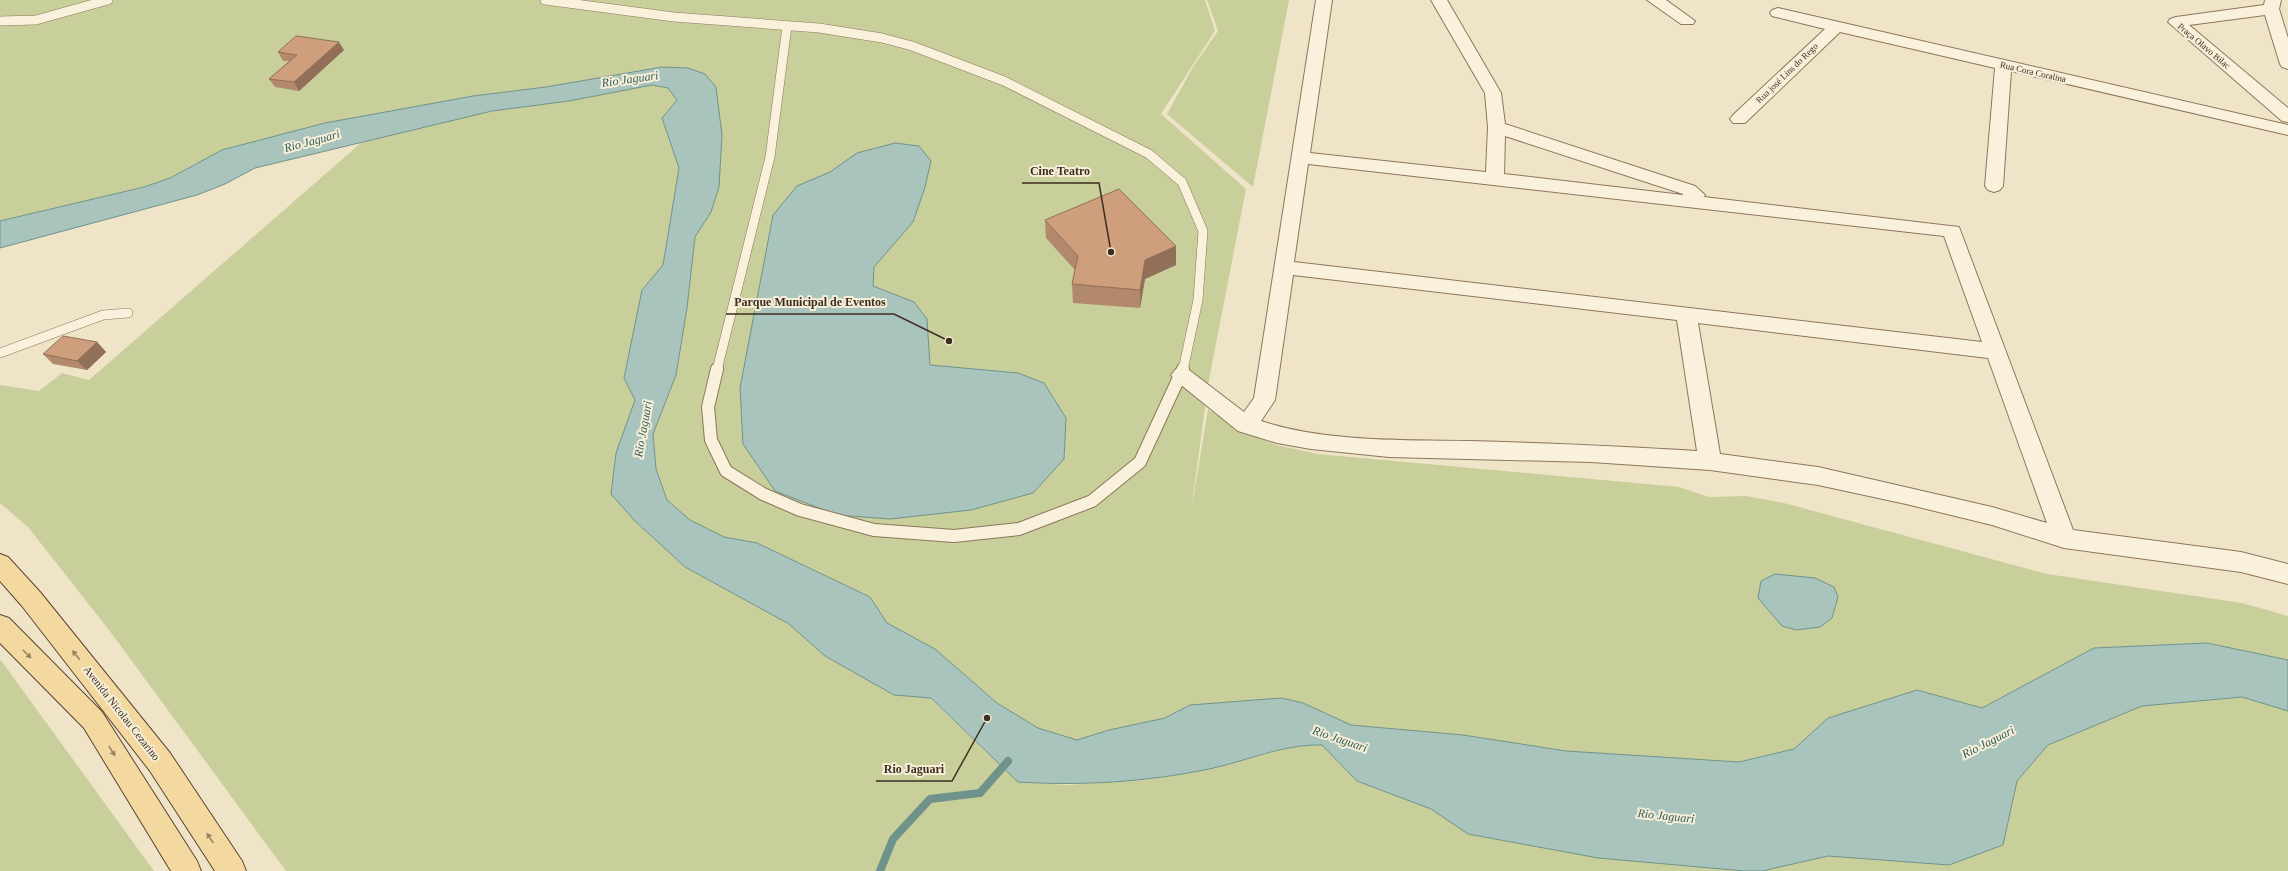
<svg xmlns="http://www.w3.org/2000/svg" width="2288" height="871" viewBox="0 0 2288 871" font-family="Georgia,serif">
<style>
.green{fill:#c9cf9b}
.water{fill:#a9c4bc;stroke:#6f938a}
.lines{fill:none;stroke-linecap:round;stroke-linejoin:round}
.stream{stroke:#6f938a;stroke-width:8}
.service-far1-casing{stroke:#8d765c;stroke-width:10}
.service-casing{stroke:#8d765c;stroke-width:14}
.minor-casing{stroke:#8d765c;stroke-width:2}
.primary-casing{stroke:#5b4430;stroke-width:2}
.service-far1{stroke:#faf1dc;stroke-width:9}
.service{stroke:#faf1dc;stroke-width:12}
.minor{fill:#faf1dc;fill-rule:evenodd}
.primary{fill:#f3d9a0;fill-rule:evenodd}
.wall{fill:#b2896c}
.shaded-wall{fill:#916f58}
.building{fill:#cf9f7d;stroke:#916f58}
.oneway{fill:#988460}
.labels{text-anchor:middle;stroke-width:4;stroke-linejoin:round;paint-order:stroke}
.far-street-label{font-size:9px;fill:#3d2e20;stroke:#f7eed8}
.street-label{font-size:11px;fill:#3d2e20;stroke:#f7eed8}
.water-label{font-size:12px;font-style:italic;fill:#2f5d5a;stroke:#f7eed8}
.leader{fill:none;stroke:#3d2e20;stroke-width:1.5}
.callout-dot{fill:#3d2e20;stroke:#f7eed8;stroke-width:1.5}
.callout-label{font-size:12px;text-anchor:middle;font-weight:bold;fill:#3d2e20;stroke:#f7eed8;stroke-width:4;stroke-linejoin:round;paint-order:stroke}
</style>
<rect width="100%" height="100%" fill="#f0e4c8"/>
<!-- green -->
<g class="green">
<path d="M0 0H1205L1215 31 1161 114 1246 189 1208 385 1191 512 1208 409 1237 429 1276 445 1318 454 1679 487 1709 497 1746 496 1784 503 2047 574 2242 603 2288 616V660L2207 643 2094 648 1982 708 1917 690 1828 718 1794 749 1739 762 1566 751 1463 735 1351 725 1303 703 1281 698 1190 705 1165 718 1110 730 1077 740 1038 728 997 703 935 649 887 623 870 597 757 543 724 537 690 520 667 500 656 469 653 434 676 375 687 308 695 237 711 212 688 68 662 67 546 87 502 92 196 163 170 178 144 187 0 221Z"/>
<path d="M1207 0H1289L1253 187 1167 114 1193 67 1218 31Z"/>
<path d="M652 85 668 88 677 100 662 118 679 168 663 265 642 290 624 378 635 400 616 453 611 494 634 520 685 567 789 624 825 656 894 695 930 698 1018 782 1068 785 1151 779 1209 769 1301 745H1322L1357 781 1431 809 1468 834 1598 858 1745 871H286L112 634 28 527 0 503V385L39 391 62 373 89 380 362 142 492 111 569 101Z"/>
<path d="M0 659 154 871H0Z"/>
<path d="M2243 697 2288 711V871H1762L1828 856 1949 865 2003 845 2017 781 2048 745 2142 706Z"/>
</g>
<!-- water -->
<g class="water">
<path d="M662 67 688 68 705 74 716 87 722 135 719 187 711 212 695 237 687 308 676 375 653 434 656 469 667 500 690 520 724 537 757 543 870 597 887 623 935 649 997 703 1038 728 1077 740 1109 730 1165 718 1190 705 1281 698 1303 703 1351 725 1463 735 1566 751 1739 762 1794 749 1828 718 1917 690 1982 708 2094 648 2207 643 2288 660V711L2242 697 2142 706 2048 745 2017 781 2003 845 1949 865 1828 856 1762 871H1745L1598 858 1468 834 1431 809 1357 781 1322 745C1283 744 1247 761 1209 769 1146 782 1082 786 1018 782L931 698 894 695 825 656 789 624 685 567 634 520 611 494 616 453 635 400 624 378 642 290 663 265 679 168 662 118 677 100 668 88 652 85 569 101 492 111 255 168 225 184 197 195 0 248V221L144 187 170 178 222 150 325 123 473 96 546 87Z"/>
<path d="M895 143 919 146 931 161 925 187 913 222 874 267 873 286 914 302 927 319 930 365 1018 373 1044 383 1066 418 1064 459 1033 493 971 510 890 519 837 515 775 491 743 444 740 388 773 215 797 186 830 172 857 153Z"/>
<path d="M1775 574 1815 578 1834 587 1838 597 1832 618 1820 627 1796 630 1782 626 1758 598 1761 581Z"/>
</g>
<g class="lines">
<!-- stream -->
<path class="stream" d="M880 871 893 839 930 799 980 793 1008 761"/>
<defs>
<g id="service-far1">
<path d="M545 0 674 17 819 28 882 38 912 46 1004 81 1149 154 1182 182 1203 231 1198 300 1183 370"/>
<path d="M0 21 36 20 108 0"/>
<path d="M0 353 103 315 128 313"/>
<path d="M717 370 770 157 787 26"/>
</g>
<path id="service" d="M717 369 708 407 711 440 726 471 763 494 800 510 874 530 954 536 1019 529 1092 501 1140 462 1183 369"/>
<g id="minor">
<path d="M1316 0H1332L1310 153 1486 172 1488 127 1485 93 1431 0H1447L1501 93 1505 124 1695 186 1705 195 1704 197 1959 227 2073 530 2241 552 2288 564V584L2241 572 2064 548 1992 525 1906 504 1818 485 1710 470 1591 462 1389 457 1311 449 1277 443 1238 431 1175 380 1171 375 1175 370 1182 367 1189 370 1244 412 1254 398ZM1505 136 1683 194V195L1504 174ZM1308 164 1944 236 1982 342 1294 262ZM1293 275 1677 320 1697 451C1621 446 1544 443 1468 441 1401 440 1325 442 1261 421L1275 400ZM1698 323 1988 358 2047 523 1992 507 1818 467 1720 454Z"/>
<path d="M1647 0H1666L1695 21 1693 24H1681Z"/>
<path d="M2265 0H2281L2279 9 2288 38V69L2282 67 2280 64 2265 15 2189 25 2288 108V122L2282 121 2168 22 2170 19 2176 17 2264 5Z"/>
<path d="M1778 8 2288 125V135L2011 71 2003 186 2000 190 1994 192 1988 190 1985 186 1995 68 1840 32 1745 123H1733L1730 119 1733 115 1825 29 1772 16 1770 13 1772 10Z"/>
</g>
<g id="primary">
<path d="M0 554 8 557 40 592 170 753 242 861 246 871H215L150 771 22 606 0 581Z"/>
<path d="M0 615 9 618 102 712 197 861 201 871H171L84 728 0 643Z"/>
</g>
</defs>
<!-- service-far1 casing -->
<use href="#service-far1" class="service-far1-casing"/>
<!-- service casing -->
<use href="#service" class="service-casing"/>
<!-- minor casing -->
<use href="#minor" class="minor-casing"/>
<!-- primary casing -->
<use href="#primary" class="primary-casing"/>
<!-- service-far1 -->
<use href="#service-far1" class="service-far1"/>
<!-- service -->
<use href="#service" class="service"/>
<!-- minor -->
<use href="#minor" class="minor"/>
<!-- primary -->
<use href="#primary" class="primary"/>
</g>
<!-- wall -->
<g class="wall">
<path d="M344 50 299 91 275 87 269 79 289 61H283L278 52Z"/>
<path d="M1045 220 1176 265 1145 279 1140 308 1073 303 1072 284 1075 270 1046 238Z"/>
<path d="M97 342 106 352 87 370 53 364 43 354Z"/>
</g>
<!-- shaded-wall -->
<g class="shaded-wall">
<path d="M339 42 344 50 299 91 294 82Z"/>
<path d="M1176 246V265L1145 279 1140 308V290L1145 260Z"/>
<path d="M97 342 106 352 87 370 77 361Z"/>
</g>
<!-- building -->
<g class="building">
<path d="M296 36 339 42 294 82 269 79 297 55 278 52Z"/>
<path d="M1119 189 1176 246 1145 260 1140 290 1072 284 1078 256 1045 220Z"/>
<path d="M63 336 97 342 77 361 43 354Z"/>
</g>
<!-- one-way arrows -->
<defs><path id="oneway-solid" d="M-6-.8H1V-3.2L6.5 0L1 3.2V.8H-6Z"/></defs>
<g class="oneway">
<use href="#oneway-solid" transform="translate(27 654) rotate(45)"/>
<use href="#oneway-solid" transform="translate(76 655) rotate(-129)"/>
<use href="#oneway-solid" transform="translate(112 751) rotate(58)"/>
<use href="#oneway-solid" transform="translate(210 838) rotate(-123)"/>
</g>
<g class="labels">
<!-- far-street labels -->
<g class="far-street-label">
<text transform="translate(2204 46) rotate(40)" y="3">Praça Olavo Bilac</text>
<text transform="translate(2033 72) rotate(13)" y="3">Rua Cora Coralina</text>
<text transform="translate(1787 73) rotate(-44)" y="3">Rua josé Lins do Rego</text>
</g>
<!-- street labels -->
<g class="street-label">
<text transform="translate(122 713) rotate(52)" y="4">Avenida Nicolau Cezarino</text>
</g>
<!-- water labels -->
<g class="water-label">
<text transform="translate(630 79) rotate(-8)" y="4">Rio Jaguari</text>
<text transform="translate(312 141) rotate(-15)" y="4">Rio Jaguari</text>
<text transform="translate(643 429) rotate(-80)" y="4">Rio Jaguari</text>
<text transform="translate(1340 739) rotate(19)" y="4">Rio Jaguari</text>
<text transform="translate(1988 742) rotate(-27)" y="4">Rio Jaguari</text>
<text transform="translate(1666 816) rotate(6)" y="4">Rio Jaguari</text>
</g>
</g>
<!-- callouts -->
<path class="leader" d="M1111 252L1099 183H1022M949 341L894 314H726M987 718L952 781H876"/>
<g class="callout-dot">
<circle cx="1111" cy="252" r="4"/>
<circle cx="949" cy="341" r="4"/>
<circle cx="987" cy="718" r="4"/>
</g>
<g class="callout-label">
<text x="1060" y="175">Cine Teatro</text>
<text x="810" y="306">Parque Municipal de Eventos</text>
<text x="914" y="773">Rio Jaguari</text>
</g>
</svg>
